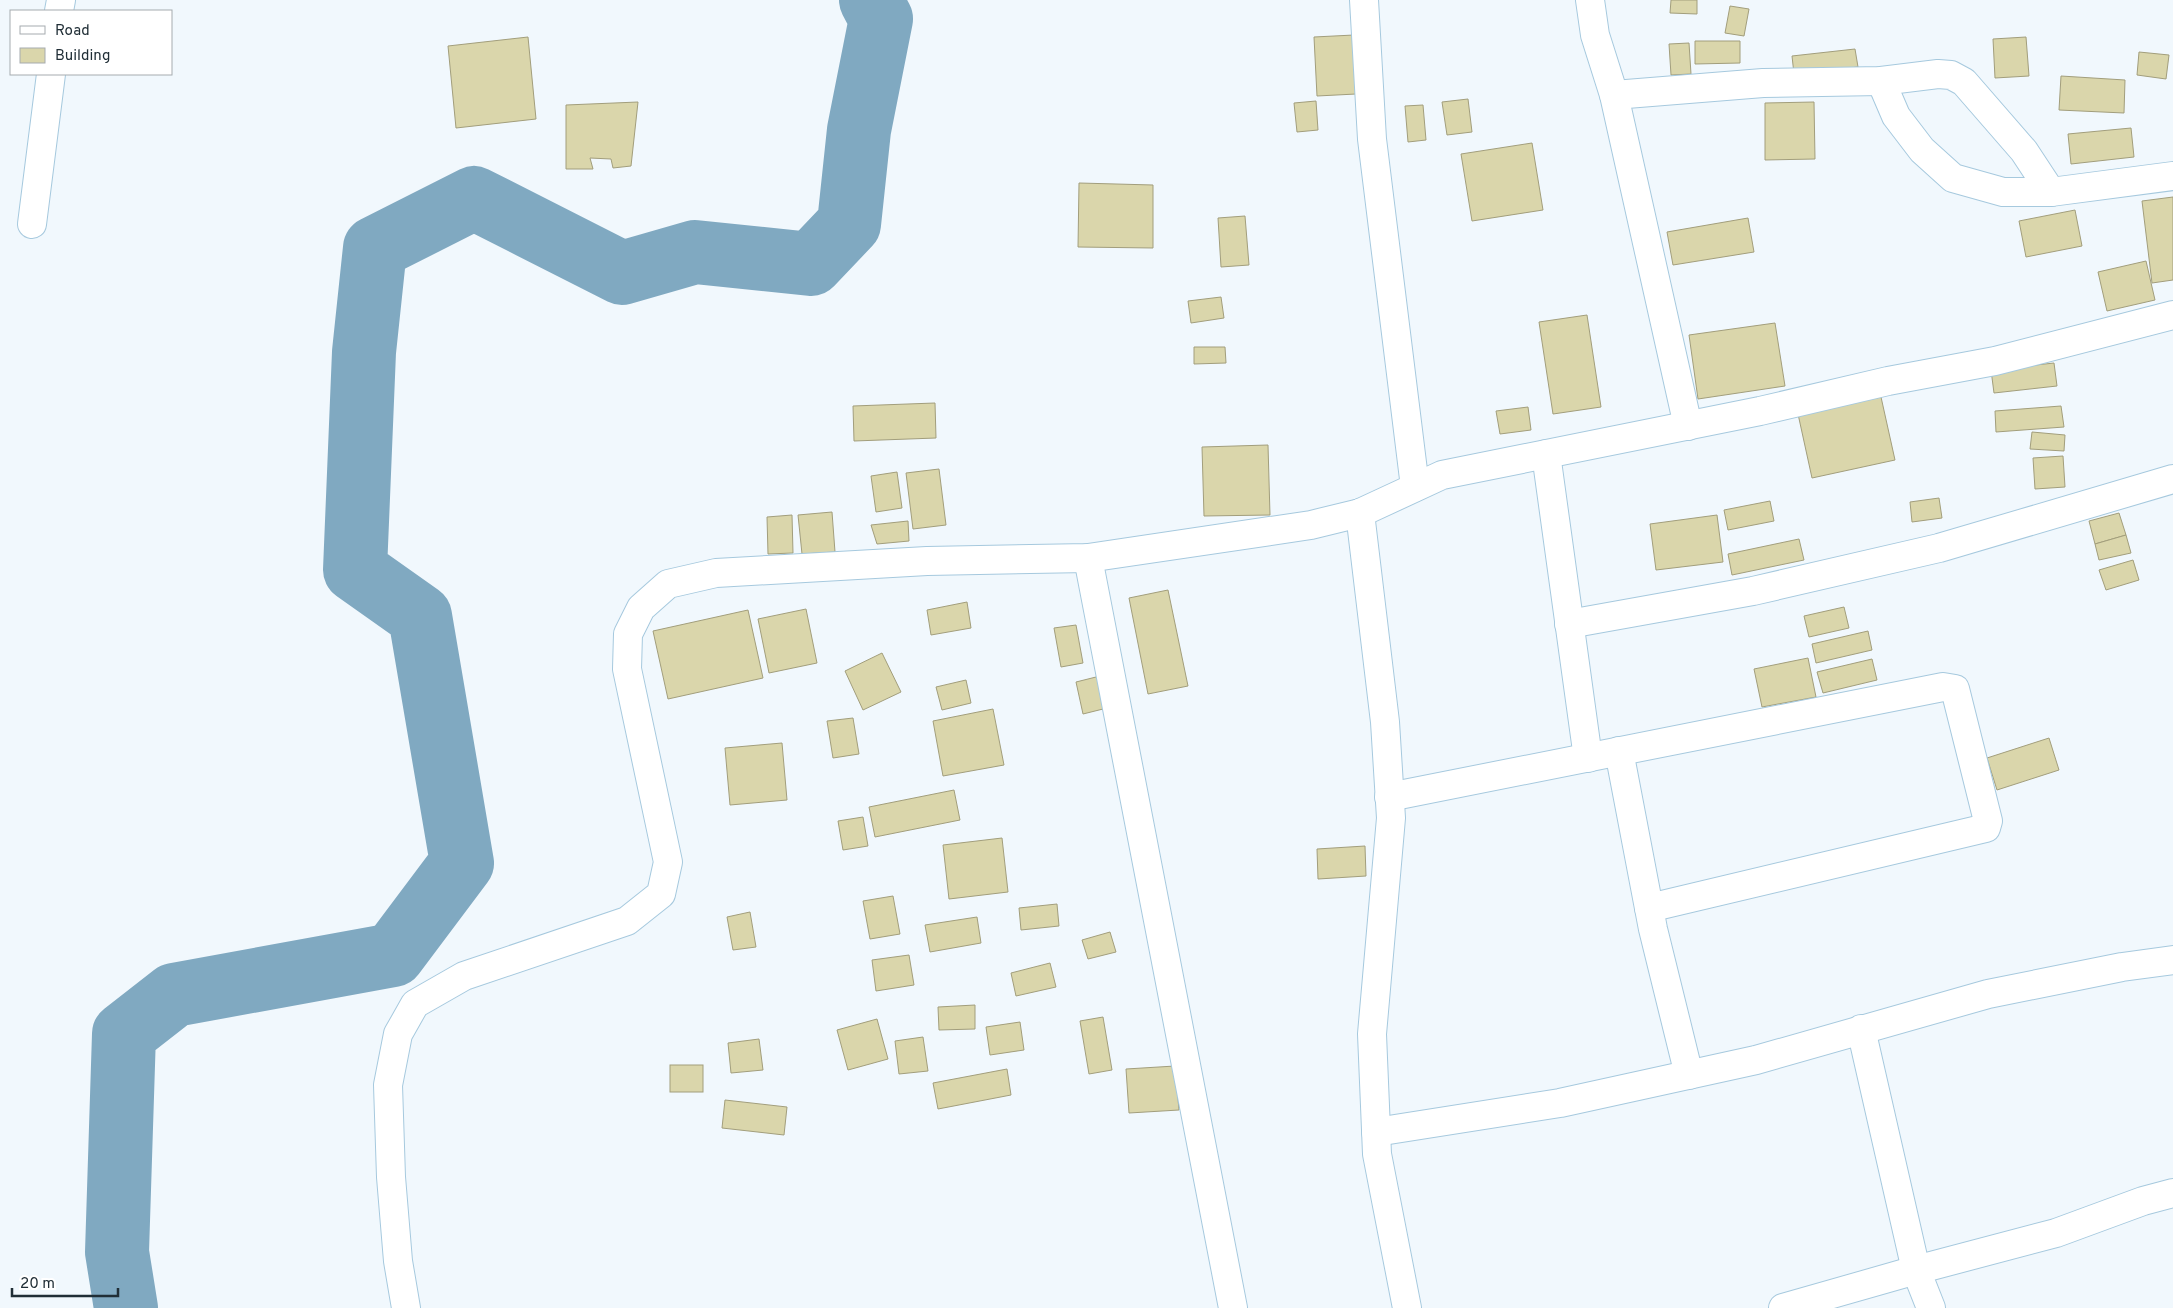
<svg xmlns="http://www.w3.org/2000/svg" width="2173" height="1308" viewBox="0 0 2173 1308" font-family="Overpass,sans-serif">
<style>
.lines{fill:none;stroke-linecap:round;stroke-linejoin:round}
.river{stroke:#80a9c1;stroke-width:64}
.building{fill:#dad6ab;stroke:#a29e7c}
.minor-casing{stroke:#a6c9de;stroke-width:30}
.minor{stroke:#fff;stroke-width:28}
</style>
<rect width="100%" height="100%" fill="#f1f8fd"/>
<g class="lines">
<!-- river -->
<path class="river" d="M126 1308 117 1252 124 1034 174 995 393 955 462 863 420 616 355 570 364 352 375 248 474 198 622 273 695 252 811 264 849 224 859 130 881 19 871 0"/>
</g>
<!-- building -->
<g class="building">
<path d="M1671 0H1697V14L1670 13Z"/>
<path d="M1730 6 1749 9 1744 36 1725 33Z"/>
<path d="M1354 35 1356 94 1317 96 1314 37Z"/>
<path d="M528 37 536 119 456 128 448 46Z"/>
<path d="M2026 37 2029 76 1995 78 1993 39Z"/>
<path d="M1695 41H1740V63L1695 64Z"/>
<path d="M1689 43 1691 74 1671 75 1669 44Z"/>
<path d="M1855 49 1858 67 1794 74 1792 56Z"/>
<path d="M2139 52 2169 55 2166 79 2137 75Z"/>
<path d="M2061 76 2125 80 2124 113 2059 110Z"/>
<path d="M1468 99 1472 132 1447 135 1442 102Z"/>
<path d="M1316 101 1318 130 1297 132 1294 103Z"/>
<path d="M638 102 631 166 613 168 611 159 590 158 593 169H566V105Z"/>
<path d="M1814 102 1815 159 1765 160V103Z"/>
<path d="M1423 105 1426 140 1408 142 1405 106Z"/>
<path d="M2131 128 2134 157 2071 164 2068 134Z"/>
<path d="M1532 143 1543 210 1472 221 1461 154Z"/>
<path d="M1079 183 1153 185V248L1078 247Z"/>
<path d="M2173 197V280L2152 283 2142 201Z"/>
<path d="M2075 210 2082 246 2026 257 2019 221Z"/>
<path d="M1245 216 1249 265 1221 267 1218 218Z"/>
<path d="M1748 218 1754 252 1673 265 1667 232Z"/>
<path d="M2146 261 2155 300 2107 311 2098 272Z"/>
<path d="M1221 297 1224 318 1191 323 1188 301Z"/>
<path d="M1587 315 1601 407 1553 414 1539 322Z"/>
<path d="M1775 323 1785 386 1698 399 1689 335Z"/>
<path d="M1194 347H1225L1226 363 1194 364Z"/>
<path d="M2054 363 2057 386 1994 393 1991 370Z"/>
<path d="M1881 397 1895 460 1812 478 1798 414Z"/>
<path d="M935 403 936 438 854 441 853 406Z"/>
<path d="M2061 406 2064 427 1996 432 1995 411Z"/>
<path d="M1528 407 1531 430 1500 434 1496 411Z"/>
<path d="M2032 432 2065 435 2064 451 2030 449Z"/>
<path d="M1268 445 1270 515 1204 516 1202 447Z"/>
<path d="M2063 456 2065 487 2035 489 2033 458Z"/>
<path d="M939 469 946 525 913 529 906 473Z"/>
<path d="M897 472 902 508 876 512 871 476Z"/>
<path d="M1939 498 1942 518 1912 522 1910 502Z"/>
<path d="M1770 501 1774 521 1728 530 1724 510Z"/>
<path d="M832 512 835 552 802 554 798 515Z"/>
<path d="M2119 513 2126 535 2095 544 2089 521Z"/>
<path d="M792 515 793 553 768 554 767 517Z"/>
<path d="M1717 515 1723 562 1656 570 1650 524Z"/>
<path d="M908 521 909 541 877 544 871 525Z"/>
<path d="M2126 535 2131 553 2099 560 2095 544Z"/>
<path d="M1799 539 1804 560 1732 575 1728 554Z"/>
<path d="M2133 560 2139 580 2106 590 2099 570Z"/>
<path d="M1168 590 1188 686 1148 694 1129 598Z"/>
<path d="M967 602 971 628 931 635 927 610Z"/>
<path d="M1844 607 1849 628 1809 637 1804 616Z"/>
<path d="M806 609 817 663 769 673 758 619Z"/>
<path d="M748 610 763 678 668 699 653 631Z"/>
<path d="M1076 625 1083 663 1061 667 1054 628Z"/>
<path d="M1868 631 1872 650 1816 663 1812 644Z"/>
<path d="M882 653 901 692 863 710 845 671Z"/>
<path d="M1808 658 1816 697 1762 707 1754 669Z"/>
<path d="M1872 659 1877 680 1823 693 1817 672Z"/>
<path d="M1100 676 1107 708 1083 714 1076 682Z"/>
<path d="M966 680 971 703 942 710 936 687Z"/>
<path d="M993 709 1004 765 943 776 933 721Z"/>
<path d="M853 718 859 754 833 758 827 721Z"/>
<path d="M2049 738 2059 770 1997 790 1987 758Z"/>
<path d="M782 743 787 800 730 805 725 748Z"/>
<path d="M954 790 960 820 875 837 869 807Z"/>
<path d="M863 817 868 846 843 850 838 821Z"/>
<path d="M1002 838 1008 892 949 899 943 845Z"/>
<path d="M1365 846 1366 876 1318 879 1317 849Z"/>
<path d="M893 896 900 934 870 939 863 901Z"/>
<path d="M1057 904 1059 926 1021 930 1019 908Z"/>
<path d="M750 912 756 947 733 950 727 917Z"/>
<path d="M977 917 981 943 930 952 925 925Z"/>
<path d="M1110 932 1116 952 1088 959 1082 940Z"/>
<path d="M909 955 914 985 876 991 872 960Z"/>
<path d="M1050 963 1056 987 1016 996 1011 973Z"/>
<path d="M975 1005V1029L939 1030 938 1007Z"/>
<path d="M1103 1017 1112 1070 1089 1074 1080 1021Z"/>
<path d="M877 1019 888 1059 848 1070 837 1030Z"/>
<path d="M1020 1022 1024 1050 990 1055 986 1027Z"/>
<path d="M923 1037 928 1071 899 1074 895 1041Z"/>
<path d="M759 1039 763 1070 731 1073 728 1043Z"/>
<rect x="670" y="1065" width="33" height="27"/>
<path d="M1175 1066 1179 1110 1129 1113 1126 1069Z"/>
<path d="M1007 1069 1011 1095 938 1109 933 1083Z"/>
<path d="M725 1100 787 1107 784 1135 722 1128Z"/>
</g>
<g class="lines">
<defs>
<g id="minor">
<path d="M1364 0 1372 139 1415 487"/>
<path d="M1590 0 1595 35 1614 95 1688 426"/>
<path d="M59 11 61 0"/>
<path d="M1881 81 1896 116 1922 150 1953 178 2003 192H2051L2173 176"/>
<path d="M1614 95 1763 83 1881 81 1938 74 1951 75 1964 82 2024 151 2051 192"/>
<path d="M32 224 51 74"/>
<path d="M1546 454 1588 758"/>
<path d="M1360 513 1385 722 1391 818 1372 1034 1377 1154 1407 1308"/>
<path d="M1088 558 1233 1308"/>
<path d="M1569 624 1753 591 1939 548 2173 479"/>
<path d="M1619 751 1653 929 1689 1075"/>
<path d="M1389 797 1943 687 1955 689 1988 821 1986 828 1649 908"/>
<path d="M1861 1029 1916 1270 1931 1308"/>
<path d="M1376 1132 1560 1103 1756 1060 1988 994 2122 967 2173 960"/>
<path d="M406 1308 398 1261 391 1177 388 1085 398 1034 415 1004 464 976 627 921 661 894 668 862 627 669 628 634 641 608 668 584 716 573 927 561 1088 558 1311 525 1360 513 1442 475 1760 411 1888 381 1995 361 2173 315"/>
<path d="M1783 1308 1916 1270 2056 1233 2143 1201 2173 1193"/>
</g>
</defs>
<!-- minor casing -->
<use href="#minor" class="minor-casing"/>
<!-- minor -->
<use href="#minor" class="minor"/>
</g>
<!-- legend -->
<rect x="10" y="10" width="162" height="65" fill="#ffffff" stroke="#a6abaf"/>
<rect x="20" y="26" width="25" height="8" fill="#ffffff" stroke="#a6abaf"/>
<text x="55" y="35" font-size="15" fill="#202e36">Road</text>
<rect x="20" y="48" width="25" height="15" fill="#dad6ab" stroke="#a6abaf"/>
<text x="55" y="60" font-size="15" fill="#202e36">Building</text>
<!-- scale -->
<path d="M12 1288v8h106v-8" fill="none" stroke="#202e36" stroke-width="2.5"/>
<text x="20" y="1288" font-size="15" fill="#202e36" stroke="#ffffff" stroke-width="4" paint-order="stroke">20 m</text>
</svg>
